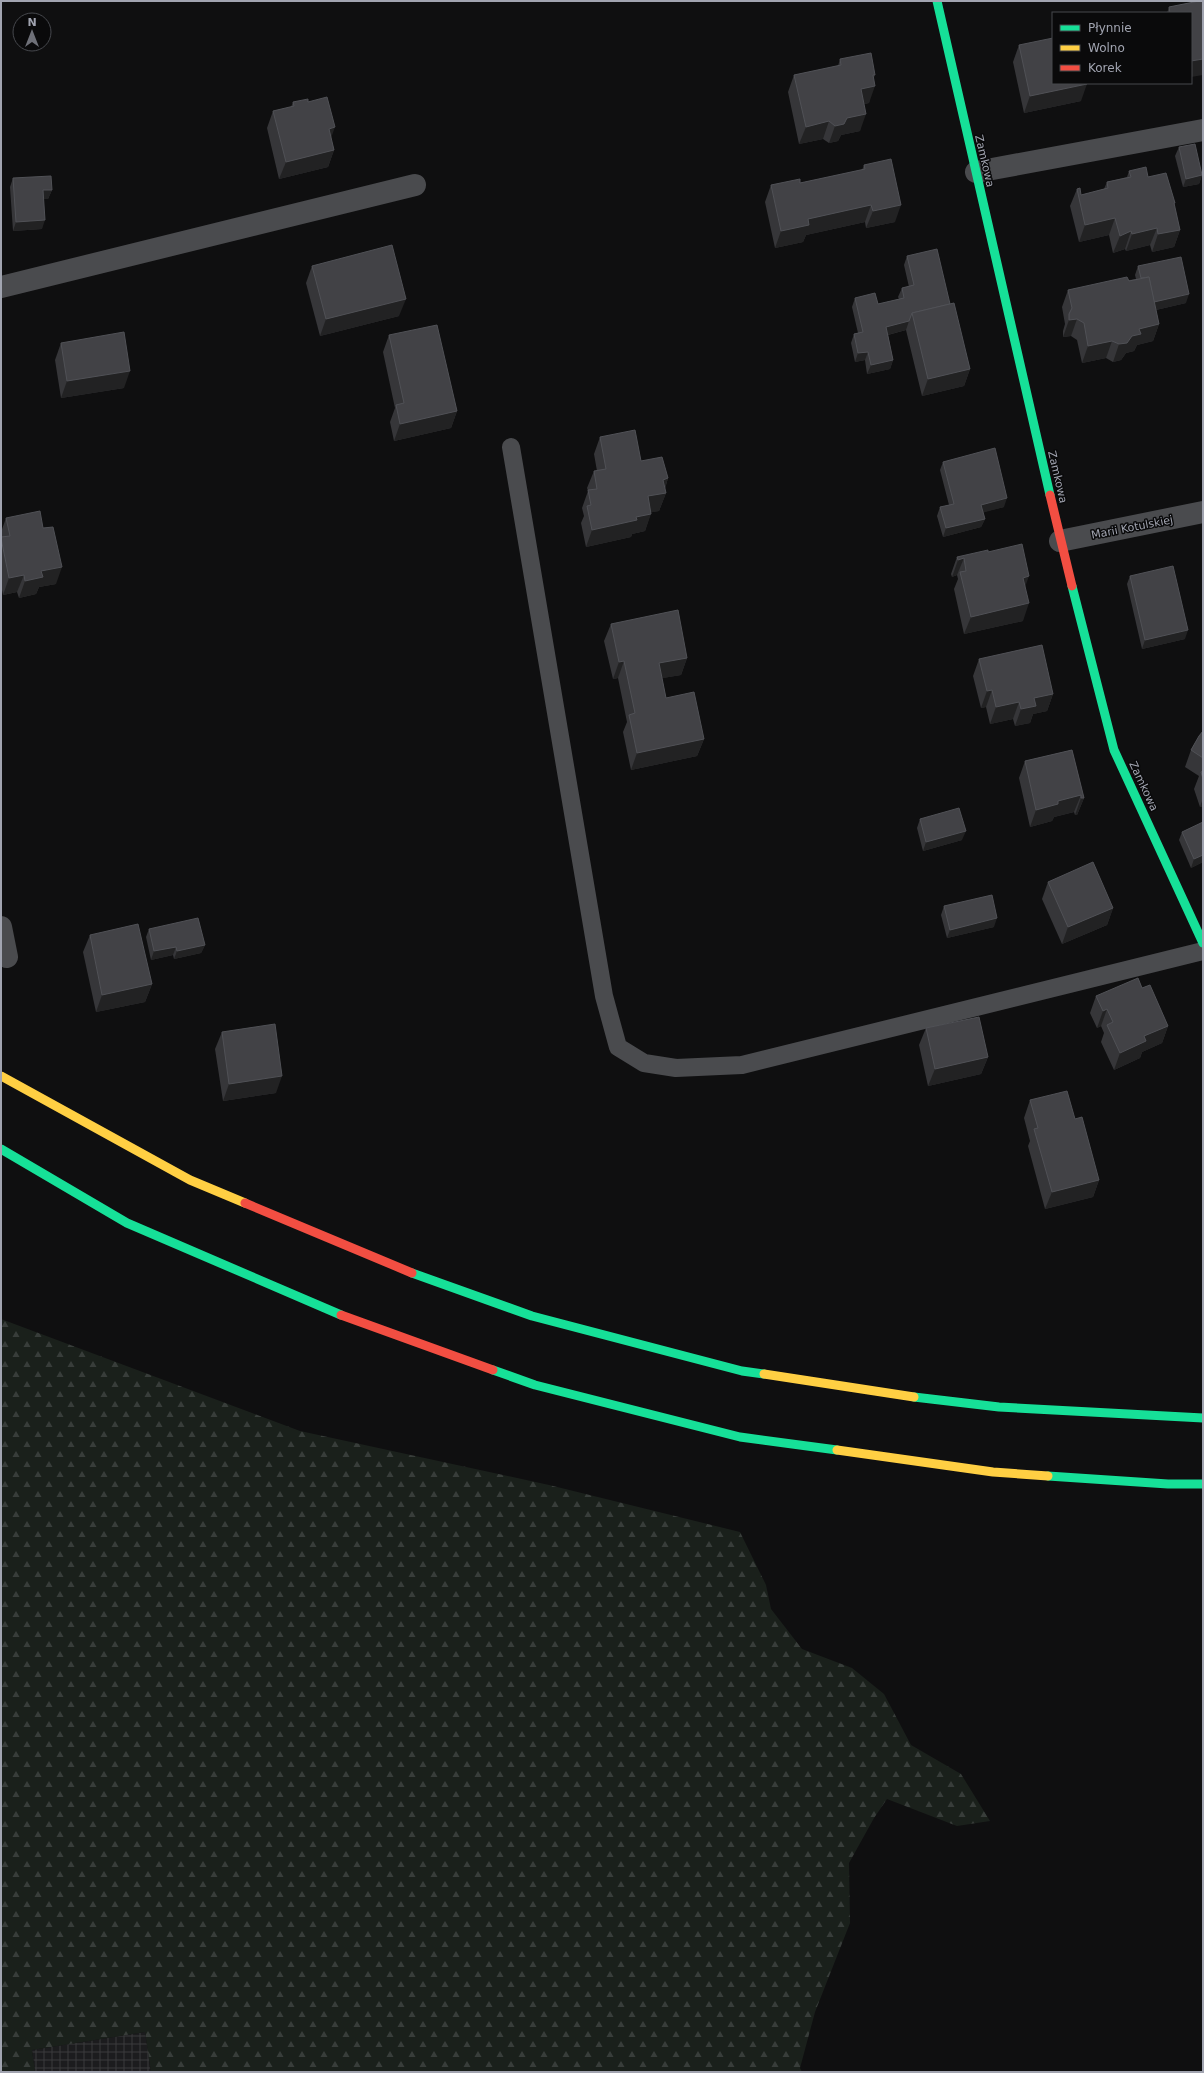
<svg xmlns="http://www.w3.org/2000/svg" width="1204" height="2073" viewBox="0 0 1204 2073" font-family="'DejaVu Sans',sans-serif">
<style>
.industrial{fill:url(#industrial-grid)}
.forest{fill:url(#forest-firs)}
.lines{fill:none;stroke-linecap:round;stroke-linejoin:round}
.lane{stroke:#4a4b4e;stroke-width:18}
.street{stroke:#4a4b4e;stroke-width:22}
.fast{stroke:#16e098;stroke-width:9}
.slow{stroke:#ffcf43;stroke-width:9}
.jam{stroke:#f24e42;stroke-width:9}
.wall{fill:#363639}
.shaded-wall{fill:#222223}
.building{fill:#424246;stroke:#505156}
.labels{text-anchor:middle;stroke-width:3;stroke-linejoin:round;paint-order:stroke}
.street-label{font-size:11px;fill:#a1a4b0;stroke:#0a0a0b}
</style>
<defs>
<pattern id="industrial-grid" width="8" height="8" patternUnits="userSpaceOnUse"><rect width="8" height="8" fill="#1c1c1e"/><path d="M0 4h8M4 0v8" fill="none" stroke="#3a3a3c"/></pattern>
<pattern id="forest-firs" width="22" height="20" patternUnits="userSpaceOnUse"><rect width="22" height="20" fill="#1a201b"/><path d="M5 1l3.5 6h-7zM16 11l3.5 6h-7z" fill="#383d3a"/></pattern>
</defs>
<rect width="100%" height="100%" fill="#0f0f10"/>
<!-- industrial -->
<path class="industrial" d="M145 2032 151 2072H35L32 2050Z"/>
<!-- forest -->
<path class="forest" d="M1 1319 300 1431 549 1485 740 1532 766 1585 771 1609 802 1649 852 1668 884 1694 911 1745 961 1774 990 1821 957 1826 887 1799 874 1818 849 1863 850 1923 815 2012 800 2068 802 2072H151L145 2032 32 2050 35 2072H1Z"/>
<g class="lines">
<!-- lane -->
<path class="lane" d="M511 447 604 996 618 1047 644 1063 676 1068 742 1065 1203 951"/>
<!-- street -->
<g class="street">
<path d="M976 172 1203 130"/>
<path d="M1 287 415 185"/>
<path d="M1060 541 1203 512"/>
<path d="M1 927 7 957"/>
</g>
<!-- fast -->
<g class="fast">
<path d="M937 1 1050 495"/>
<path d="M1072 586 1114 750 1203 943"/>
<path d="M1 1149 127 1223 341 1315"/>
<path d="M412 1273 532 1316 742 1371 764 1374"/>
<path d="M493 1370 535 1385 740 1437 837 1450"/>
<path d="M914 1397 999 1407 1203 1418"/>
<path d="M1048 1476 1168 1484H1203"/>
</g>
<!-- slow -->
<g class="slow">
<path d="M1 1076 190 1180 245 1203"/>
<path d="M764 1374 914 1397"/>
<path d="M837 1450 993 1472 1048 1476"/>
</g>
<!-- jam -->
<g class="jam">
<path d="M1050 495 1072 586"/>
<path d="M245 1203 412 1273"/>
<path d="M341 1315 493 1370"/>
</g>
</g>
<!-- wall -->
<g class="wall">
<path d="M1199 1 1191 13H1167L1169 7Z"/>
<path d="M1019 45 1081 101 1024 113 1013 62Z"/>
<path d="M840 59 874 79 869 103 864 104 860 131 841 135 838 141 829 143 823 139 799 144 788 92 794 75 838 66Z"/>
<path d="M293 102H308L331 138 334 150 328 167 279 179 267 128 273 111 291 107Z"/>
<path d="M1179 147 1202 175 1199 184 1183 187 1175 156Z"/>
<path d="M864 165 895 222 866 228 865 222 806 235 803 242 775 248 765 202 771 185 800 183 862 170Z"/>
<path d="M1129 171 1148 177 1174 205 1180 230 1174 247 1152 252 1150 245 1126 251 1125 249 1113 253 1109 235 1079 242 1070 206 1077 189 1081 195 1104 189 1107 182 1127 177Z"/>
<path d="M13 178 52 190 48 199H44L42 229 13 231 10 187Z"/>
<path d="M907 256 950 304 970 369 964 386 922 396 906 330 888 335 893 360 890 369 867 374 865 360 855 362 851 343 854 334 858 333 852 307 855 298 878 304 899 299 898 297 902 288 909 287 904 265Z"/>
<path d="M312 266 399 316 320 336 306 283Z"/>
<path d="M1138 266 1186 303 1156 310 1159 324 1153 341 1137 345 1134 351 1126 353 1121 360 1113 362 1106 358 1082 363 1077 340 1071 336 1063 337V331L1065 324 1062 307 1068 290 1136 279 1135 275Z"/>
<path d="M389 335 457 411 451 428 394 441 390 422 395 408 383 352Z"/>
<path d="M61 343 124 388 61 398 55 360Z"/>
<path d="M600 437 641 461 668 478 665 489 666 493 659 511 651 512 645 531 632 534 631 537 586 547 581 523 584 516 582 508 588 491 587 488 594 471H597L594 454Z"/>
<path d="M943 462 1004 507 983 512 985 519 981 527 943 537 937 516 940 507 949 505 940 470Z"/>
<path d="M6 518 56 584 39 587 36 594 19 598 17 592 3 595 1 585V532Z"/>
<path d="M988 552 1025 587 1023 621 964 634 954 589 958 579 957 575 952 577 951 574 957 557Z"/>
<path d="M1130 576 1185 639 1142 649 1127 584Z"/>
<path d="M611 624 687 658 681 675 662 678 666 698 704 739 697 756 631 770 623 732 627 722 618 678 613 679 604 641Z"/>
<path d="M979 659 1053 694 1047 711 1033 714 1030 723 1015 726 1013 719 990 724 986 707 981 708 973 676Z"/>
<path d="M1203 731V806L1200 807 1194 789 1199 776 1185 767 1191 750Z"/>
<path d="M1072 750 1084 798 1077 815H1075L1074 812 1054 817 1052 821 1030 827 1019 778 1025 761Z"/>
<path d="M920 819 962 840 923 851 917 828Z"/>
<path d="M1182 832 1203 862 1191 868 1179 840Z"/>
<path d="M1048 882 1113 908 1107 925 1062 944 1042 899Z"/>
<path d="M944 906 994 927 947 938 941 915Z"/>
<path d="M149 929 205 945 201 953 174 959 173 955 151 960 146 937Z"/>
<path d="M90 935 152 984 145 1002 96 1012 83 952Z"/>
<path d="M1142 988 1168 1026 1162 1043 1142 1052 1140 1058 1114 1070 1101 1042 1104 1033 1101 1026 1097 1028 1090 1013 1096 996Z"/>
<path d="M926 1028 988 1057 981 1074 928 1086 919 1045Z"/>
<path d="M222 1032 276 1093 223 1101 215 1049Z"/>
<path d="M1030 1100 1099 1180 1093 1197 1045 1209 1028 1146 1030 1141 1024 1118Z"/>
</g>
<!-- shaded-wall -->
<g class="shaded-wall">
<path d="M1203 59V75L1191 77V61Z"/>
<path d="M873 75H875L871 87 875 86 869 103 854 106 861 89Z"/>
<path d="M1087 84 1081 101 1024 113 1030 96Z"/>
<path d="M866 114 860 131 841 135 838 141 829 143 835 126 847 118Z"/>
<path d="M829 121 823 139 799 144 806 127Z"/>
<path d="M335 127 329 144V129Z"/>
<path d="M334 150 328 167 279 179 286 162Z"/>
<path d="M1202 175 1199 184 1183 187 1186 179Z"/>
<path d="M43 190H52L48 199H40Z"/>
<path d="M871 205 865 222 806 235 803 242 775 248 781 231 808 219Z"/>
<path d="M901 205 895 222 866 228 873 211Z"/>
<path d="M1115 218 1109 235 1079 242 1085 225Z"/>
<path d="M45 220 42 229 13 231 16 222Z"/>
<path d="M1157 228 1150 245 1126 251 1132 234Z"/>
<path d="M1180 230 1174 247 1152 252 1158 234Z"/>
<path d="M1131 231 1125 249 1113 253 1120 236Z"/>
<path d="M1189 294 1186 303 1147 312 1150 303Z"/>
<path d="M406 299 399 316 320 336 326 319Z"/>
<path d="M1077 319 1071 336 1063 337 1069 320Z"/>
<path d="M909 321 906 330 883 336 886 327Z"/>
<path d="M1159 324 1153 341 1137 345 1134 351 1126 353 1121 360 1113 362 1119 344 1132 336 1139 329Z"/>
<path d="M1112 341 1106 358 1082 363 1088 346Z"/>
<path d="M868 352 865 360 855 362 858 353Z"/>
<path d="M893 360 890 369 867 374 871 365Z"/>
<path d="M970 369 964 386 922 396 928 379Z"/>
<path d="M130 371 124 388 61 398 67 381Z"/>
<path d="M457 411 451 428 394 441 400 424Z"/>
<path d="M668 478 663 494 666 493 659 511 642 514 648 496 663 480Z"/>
<path d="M1007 498 1004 507 978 514 981 505Z"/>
<path d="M651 514 645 531 632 534 631 537 586 547 592 530 636 517Z"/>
<path d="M985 519 981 527 943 537 946 528Z"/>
<path d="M964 558 957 575 952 577 958 560Z"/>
<path d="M62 567 56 584 39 587 36 594 19 598 25 581 41 571Z"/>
<path d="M24 575 17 592 3 595 9 578Z"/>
<path d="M1029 576 1023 593V578Z"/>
<path d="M1029 603 1023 621 964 634 971 617Z"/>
<path d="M1188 630 1185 639 1142 649 1145 640Z"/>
<path d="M687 658 681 675 652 680 659 663Z"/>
<path d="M624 661 618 678 613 679 619 662Z"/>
<path d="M992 690 986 707 981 708 987 691Z"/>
<path d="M1053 694 1047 711 1033 714 1030 723 1015 726 1021 709 1034 698Z"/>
<path d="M1019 702 1013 719 990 724 996 707Z"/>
<path d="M704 739 697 756 631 770 637 753Z"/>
<path d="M1081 795 1074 812 1054 817 1052 821 1030 827 1036 810 1058 801Z"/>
<path d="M1081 798H1084L1077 815H1075Z"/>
<path d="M1203 798V806L1200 807Z"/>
<path d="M966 831 962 840 923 851 926 842Z"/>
<path d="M1203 855V862L1191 868 1194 859Z"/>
<path d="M1113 908 1107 925 1062 944 1068 927Z"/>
<path d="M997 918 994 927 947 938 950 930Z"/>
<path d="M205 945 201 953 174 959 177 951Z"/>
<path d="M176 947 173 955 151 960 154 951Z"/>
<path d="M152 984 145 1002 96 1012 102 995Z"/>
<path d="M1107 1009 1101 1026 1097 1028 1103 1011Z"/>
<path d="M1168 1026 1162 1043 1142 1052 1140 1058 1114 1070 1120 1053 1144 1036Z"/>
<path d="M988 1057 981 1074 928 1086 935 1069Z"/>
<path d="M282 1076 276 1093 223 1101 229 1084Z"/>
<path d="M1099 1180 1093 1197 1045 1209 1052 1192Z"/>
</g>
<!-- building -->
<g class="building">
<path d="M1199 1H1203V59L1191 61V13H1170L1169 7Z"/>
<path d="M1053 38V83H1087V84L1030 96 1019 45Z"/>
<path d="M871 53 875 75H873L875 86 861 89 866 114 847 118 844 124 835 126 829 121 806 127 794 75 841 65 840 59Z"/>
<path d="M327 97 335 127 329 129 334 150 286 162 273 111 294 106 293 102 308 99V102Z"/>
<path d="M1195 144 1202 175 1186 179 1179 147Z"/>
<path d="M891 159 901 205 873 211 871 205 808 219 809 225 781 231 771 185 800 179V183L865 169 864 165Z"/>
<path d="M1146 167 1148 177 1166 173 1175 203H1174L1180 230 1158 234 1157 228 1132 234 1131 231 1120 236 1115 218 1085 225 1077 189 1080 188 1081 195 1108 188 1107 182 1131 177 1129 171Z"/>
<path d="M51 176 52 190H43L45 220 16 222 13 178Z"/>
<path d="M392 245 406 299 326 319 312 266Z"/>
<path d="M937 249 950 304 912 313 909 321 886 327 893 360 871 365 868 352 858 353 854 334 863 332 855 298 875 293 878 304 904 298 902 288 914 285 907 256Z"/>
<path d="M1181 257 1189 294 1154 302 1149 277 1141 278 1138 266Z"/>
<path d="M1127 277 1129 281 1149 277 1159 324 1139 329 1141 334 1132 336 1127 343 1119 344 1112 341 1088 346 1084 323 1077 319 1069 320V314L1072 308 1068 290Z"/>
<path d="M954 303 970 369 928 379 912 313Z"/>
<path d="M437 325 457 411 400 424 396 405 404 403 389 335Z"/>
<path d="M124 332 130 371 67 381 61 343Z"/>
<path d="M635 430 641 461 662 457 668 478 663 480 666 493 648 496 651 514 636 517 637 520 592 530 587 506 591 505 588 490 597 489 594 471 606 469 600 437Z"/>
<path d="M995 448 1007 498 981 505 985 519 946 528 940 507 954 504 943 462Z"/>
<path d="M40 511 43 528 53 527 62 567 41 571 43 577 25 581 24 575 9 578 1 538V537L10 536 6 518Z"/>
<path d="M1022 544 1029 576 1023 578 1029 603 971 617 960 572 966 571 964 558 958 560 957 557 988 550V552Z"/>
<path d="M1173 566 1188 630 1145 640 1130 576Z"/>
<path d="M678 610 687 658 659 663 666 698 694 692 704 739 637 753 629 715 635 713 624 661 619 662 611 624Z"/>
<path d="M1042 645 1053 694 1034 698 1036 706 1021 709 1019 702 996 707 992 690 987 691 979 659Z"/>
<path d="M1203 731V758L1191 750 1199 736Z"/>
<path d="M1072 750 1084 798H1081V795L1058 801V804L1036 810 1025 761Z"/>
<path d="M1203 771V779L1201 772Z"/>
<path d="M959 808 966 831 926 842 920 819Z"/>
<path d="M1203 822V855L1194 859 1182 832Z"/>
<path d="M1093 862 1113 908 1068 927 1048 882Z"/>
<path d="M992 895 997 918 950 930 944 906Z"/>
<path d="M198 918 205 945 177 951 176 947 154 951 149 929Z"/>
<path d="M138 924 152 984 102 995 90 935Z"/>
<path d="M1138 978 1142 988 1150 985 1168 1026 1144 1036 1146 1041 1120 1053 1107 1025 1113 1022 1107 1009 1103 1011 1096 996Z"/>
<path d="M979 1017 988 1057 935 1069 926 1028Z"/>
<path d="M275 1024 282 1076 229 1084 222 1032Z"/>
<path d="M1067 1091 1075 1119 1082 1117 1099 1180 1052 1192 1034 1129 1038 1128 1030 1100Z"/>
</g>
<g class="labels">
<!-- street labels -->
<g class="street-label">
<text transform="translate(985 161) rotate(77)" y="4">Zamkowa</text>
<text transform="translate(1058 477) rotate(77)" y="4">Zamkowa</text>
<text transform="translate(1132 527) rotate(-11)" y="4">Marii Kotulskiej</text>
<text transform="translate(1144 786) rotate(65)" y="4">Zamkowa</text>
</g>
</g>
<!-- border -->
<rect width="1204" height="2073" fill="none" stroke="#a1a4b0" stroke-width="4"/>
<!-- legend -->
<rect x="1052" y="12" width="140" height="72" fill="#0a0a0b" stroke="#46484d"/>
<rect x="1060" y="25" width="20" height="6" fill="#16e098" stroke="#46484d"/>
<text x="1088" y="32" font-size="12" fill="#a1a4b0">Płynnie</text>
<rect x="1060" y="45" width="20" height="6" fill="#ffcf43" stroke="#46484d"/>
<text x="1088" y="52" font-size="12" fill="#a1a4b0">Wolno</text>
<rect x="1060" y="65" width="20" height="6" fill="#f24e42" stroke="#46484d"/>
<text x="1088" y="72" font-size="12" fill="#a1a4b0">Korek</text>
<!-- north arrow -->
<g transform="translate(32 32)"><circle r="19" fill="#0a0a0b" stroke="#46484d"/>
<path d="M0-3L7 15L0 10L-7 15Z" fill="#6e7078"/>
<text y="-6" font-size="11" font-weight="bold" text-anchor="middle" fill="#a1a4b0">N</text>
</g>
</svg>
